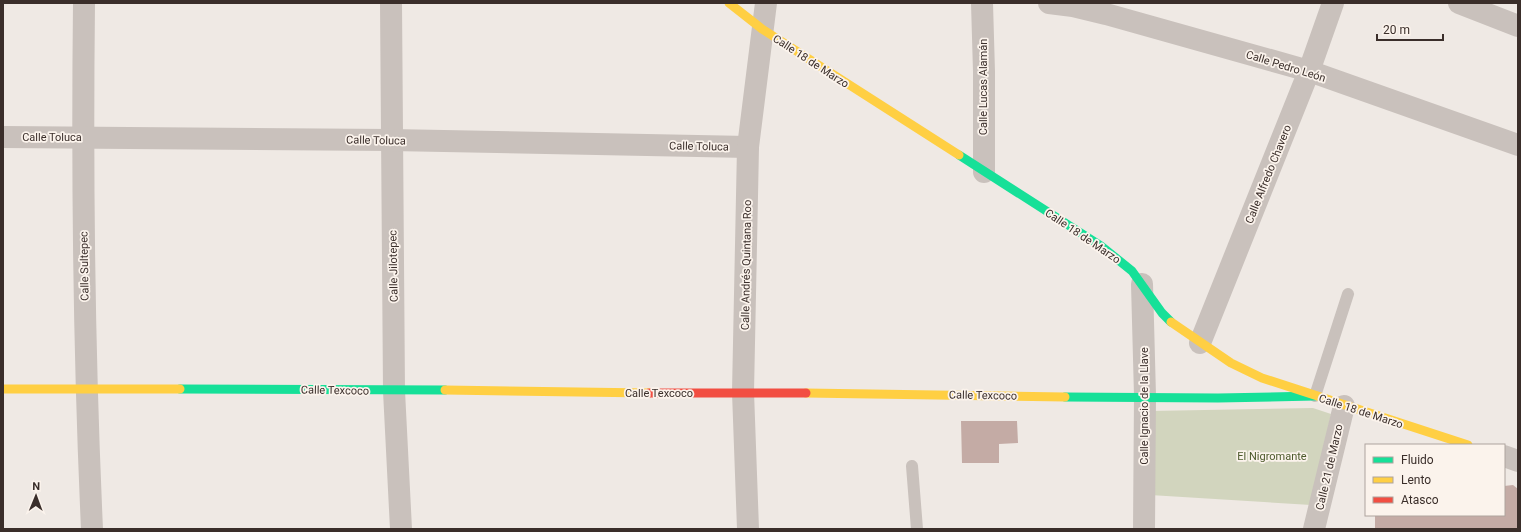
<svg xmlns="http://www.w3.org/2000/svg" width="1521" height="532" viewBox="0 0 1521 532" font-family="Roboto,sans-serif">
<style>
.green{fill:#d2d5be}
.building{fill:#c4aba5}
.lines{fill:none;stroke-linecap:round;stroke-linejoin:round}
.lane{stroke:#c9c1bc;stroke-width:12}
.street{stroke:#c9c1bc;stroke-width:22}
.fast{stroke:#16e098;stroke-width:9}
.slow{stroke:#ffcf43;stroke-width:9}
.jam{stroke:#f24e42;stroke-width:9}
.labels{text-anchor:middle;stroke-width:3.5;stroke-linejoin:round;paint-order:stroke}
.street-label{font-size:11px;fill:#3a2e2a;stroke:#fbf3ec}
.park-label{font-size:11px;fill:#4d5a2c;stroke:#fbf3ec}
</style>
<rect width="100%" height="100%" fill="#efe9e4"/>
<!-- green -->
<path class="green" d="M1313 408 1331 414 1311 505 1150 495 1151 411Z"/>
<!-- building -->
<g class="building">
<path d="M961 421H1017L1018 443 999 444V463H962Z"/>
<path d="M1513 485 1518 489V529H1375V515H1504V486Z"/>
</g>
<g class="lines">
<!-- lane -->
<g class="lane">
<path d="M1315 396 1348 294"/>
<path d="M912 466 917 529"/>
</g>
<!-- street -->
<g class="street">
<path d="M84 3C82 178 84 354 92 529"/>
<path d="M391 3 394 391 401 529"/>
<path d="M982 3 984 72V172"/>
<path d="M1049 3 1073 6 1106 14 1309 71 1518 145"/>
<path d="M1459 3 1518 26"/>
<path d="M3 137 391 140 748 147"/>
<path d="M1142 284 1145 396 1144 529"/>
<path d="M1200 343 1309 71 1333 3"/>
<path d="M1504 456 1518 461"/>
<path d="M748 529 743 392 748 147 766 3"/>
<path d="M1314 529 1344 406"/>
</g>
<!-- fast -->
<g class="fast">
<path d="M959 155 1101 246 1132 271 1162 313 1171 322"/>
<path d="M180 389 445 390"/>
<path d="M1065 397 1218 398 1315 396"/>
</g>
<!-- slow -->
<g class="slow">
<path d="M729 3 762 29 959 155"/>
<path d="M1171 322 1231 363 1262 378 1468 445"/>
<path d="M3 389H180"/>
<path d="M445 390 649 393"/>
<path d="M806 393 1065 397"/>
</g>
<!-- jam -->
<path class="jam" d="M649 393H806"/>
</g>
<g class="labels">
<!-- street labels -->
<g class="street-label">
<text transform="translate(811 61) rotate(33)" y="4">Calle 18 de Marzo</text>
<text transform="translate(1286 66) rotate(17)" y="4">Calle Pedro León</text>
<text transform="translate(983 87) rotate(-90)" y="4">Calle Lucas Alamán</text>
<text x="52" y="141">Calle Toluca</text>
<text transform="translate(376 140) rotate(1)" y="4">Calle Toluca</text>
<text transform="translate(699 146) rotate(1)" y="4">Calle Toluca</text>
<text transform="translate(1268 174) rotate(-68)" y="4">Calle Alfredo Chavero</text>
<text transform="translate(1083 236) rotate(34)" y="4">Calle 18 de Marzo</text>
<text transform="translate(746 265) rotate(-89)" y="4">Calle Andrés Quintana Roo</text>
<text transform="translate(84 266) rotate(-91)" y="4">Calle Sultepec</text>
<text transform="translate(393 266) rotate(-91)" y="4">Calle Jilotepec</text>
<text transform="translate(335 390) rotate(1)" y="4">Calle Texcoco</text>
<text x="659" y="397">Calle Texcoco</text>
<text transform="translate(983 395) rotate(1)" y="4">Calle Texcoco</text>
<text transform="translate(1144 406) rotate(-90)" y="4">Calle Ignacio de la Llave</text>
<text transform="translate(1361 411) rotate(18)" y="4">Calle 18 de Marzo</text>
<text transform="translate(1329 467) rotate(-77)" y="4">Calle 21 de Marzo</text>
</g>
<!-- park labels -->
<g class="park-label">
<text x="1272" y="460">El Nigromante</text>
</g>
</g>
<!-- border -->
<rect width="1521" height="532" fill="none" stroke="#3a2e2a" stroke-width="8"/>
<!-- legend -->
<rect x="1365" y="444" width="140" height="72" fill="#fbf3ec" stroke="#aea49e"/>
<rect x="1373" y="457" width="20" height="6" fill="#16e098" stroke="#aea49e"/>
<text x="1401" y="464" font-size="12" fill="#3a2e2a">Fluido</text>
<rect x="1373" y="477" width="20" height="6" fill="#ffcf43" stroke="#aea49e"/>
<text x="1401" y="484" font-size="12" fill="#3a2e2a">Lento</text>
<rect x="1373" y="497" width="20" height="6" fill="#f24e42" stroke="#aea49e"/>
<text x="1401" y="504" font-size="12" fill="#3a2e2a">Atasco</text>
<!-- north arrow -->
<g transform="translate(36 496) rotate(1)" stroke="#fbf3ec" stroke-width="3" paint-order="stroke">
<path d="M0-3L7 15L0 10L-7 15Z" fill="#3a2e2a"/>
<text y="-6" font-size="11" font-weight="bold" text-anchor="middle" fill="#3a2e2a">N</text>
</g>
<!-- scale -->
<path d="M1377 34v6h66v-6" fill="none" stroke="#3a2e2a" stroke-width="2"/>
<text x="1383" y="34" font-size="12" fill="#3a2e2a" stroke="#fbf3ec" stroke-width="3" paint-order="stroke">20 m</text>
</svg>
